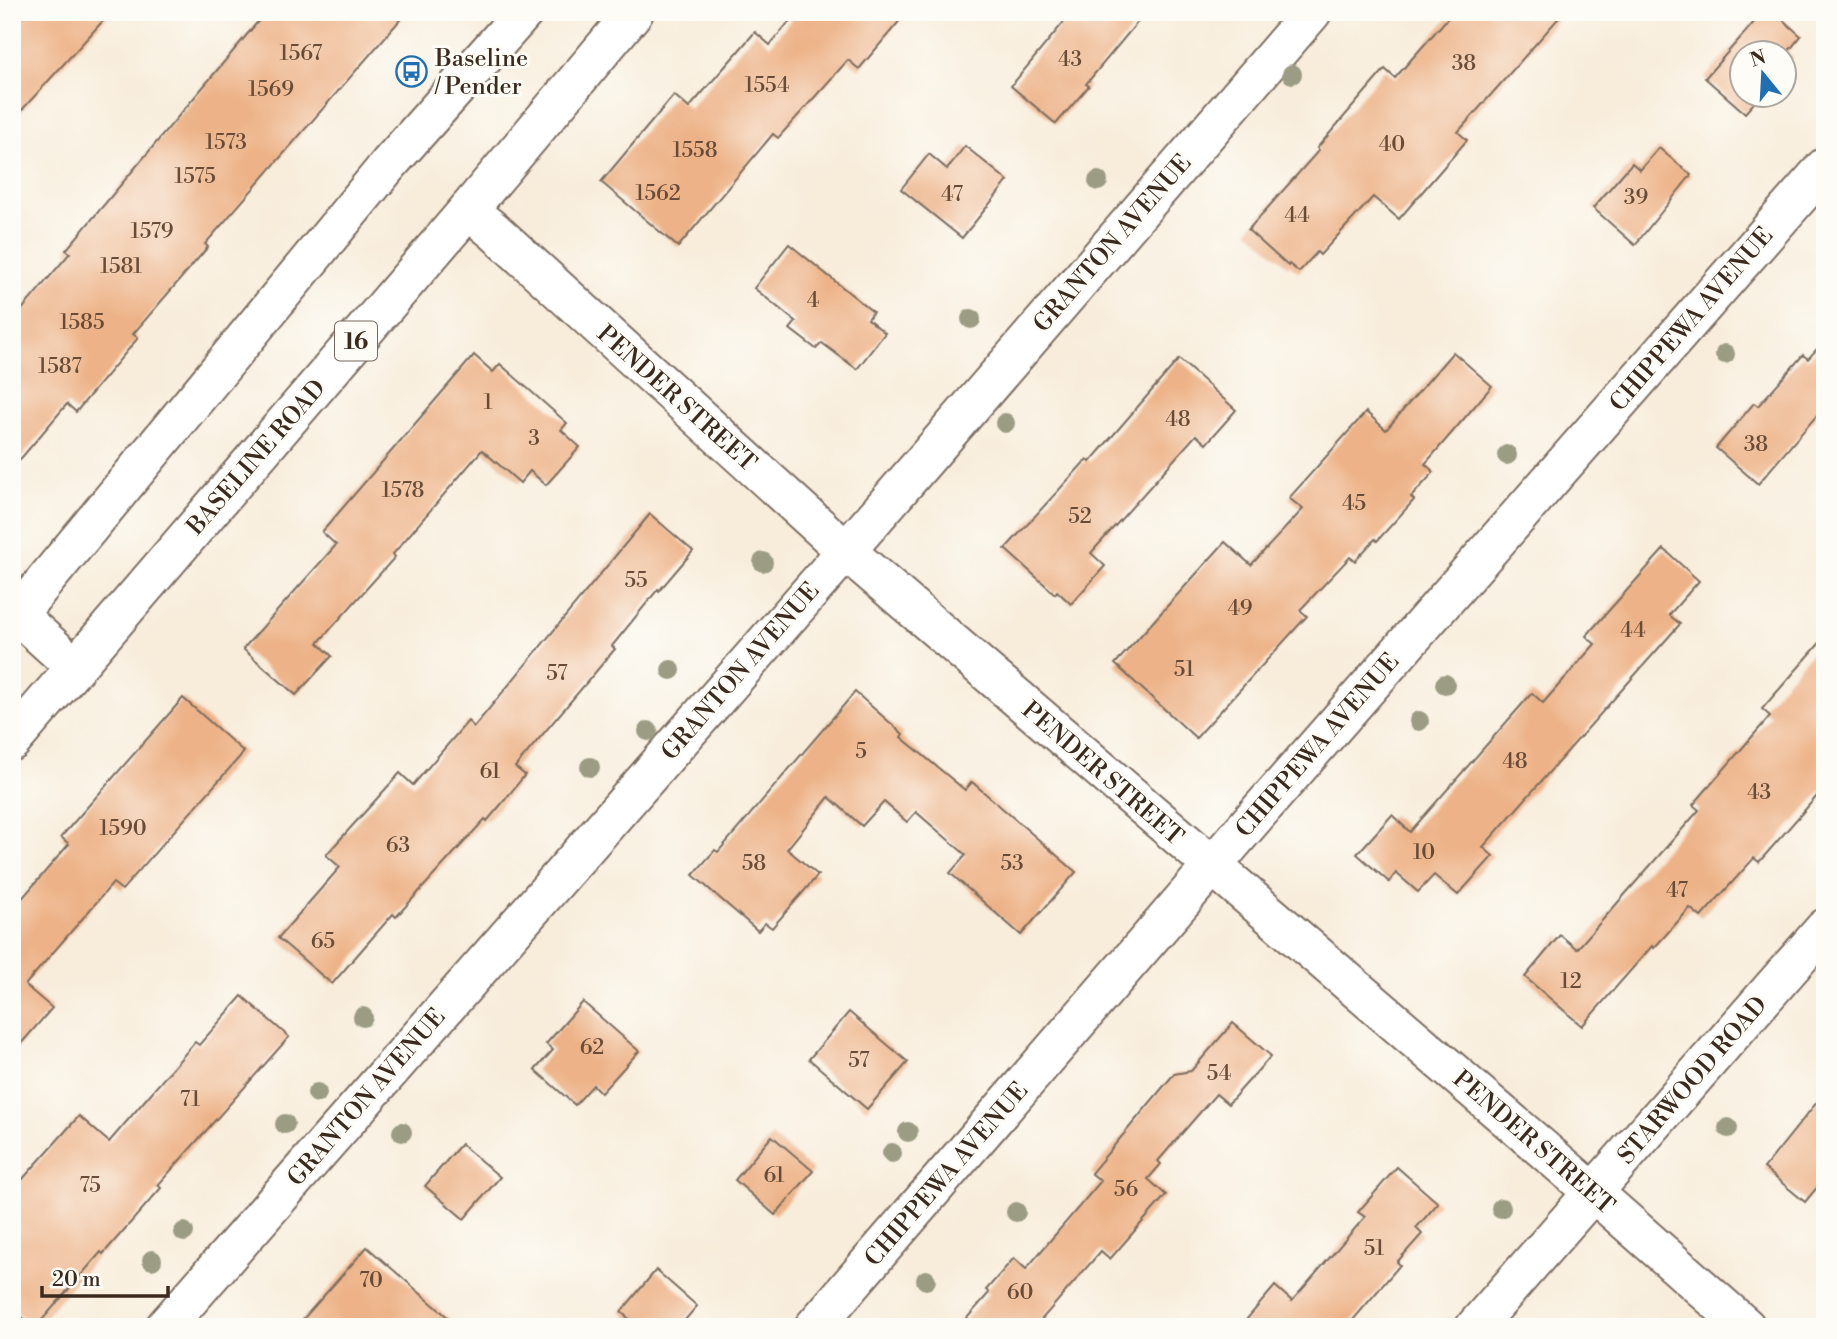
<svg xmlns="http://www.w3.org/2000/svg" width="1837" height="1339" viewBox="0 0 1837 1339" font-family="'Libre Bodoni',serif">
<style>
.building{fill:#edb287}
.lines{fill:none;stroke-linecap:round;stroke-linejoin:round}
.street-casing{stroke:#7d6e60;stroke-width:42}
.secondary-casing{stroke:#7d6e60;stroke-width:42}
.primary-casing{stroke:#7d6e60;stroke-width:42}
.street{stroke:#fff;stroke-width:38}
.secondary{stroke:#fff;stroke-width:38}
.primary{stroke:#fff;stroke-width:38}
.tree{fill:#9c9c84}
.labels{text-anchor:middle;stroke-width:6;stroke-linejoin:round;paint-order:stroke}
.number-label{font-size:21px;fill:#684c38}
.shield{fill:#fdfcf7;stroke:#75695f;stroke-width:2}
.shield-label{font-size:23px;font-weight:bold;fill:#3b2a1e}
.poi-label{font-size:24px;fill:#3b2a1e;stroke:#fdfcf7;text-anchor:start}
.street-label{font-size:24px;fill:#3b2a1e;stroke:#fdfcf7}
</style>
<rect width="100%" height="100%" fill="#fdfcf7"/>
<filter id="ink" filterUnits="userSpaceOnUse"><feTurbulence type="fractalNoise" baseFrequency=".0143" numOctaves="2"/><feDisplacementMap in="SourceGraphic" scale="14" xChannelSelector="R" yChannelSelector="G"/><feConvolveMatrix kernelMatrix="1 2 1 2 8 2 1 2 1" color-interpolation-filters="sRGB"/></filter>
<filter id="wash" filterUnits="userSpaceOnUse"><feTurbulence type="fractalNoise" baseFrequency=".00686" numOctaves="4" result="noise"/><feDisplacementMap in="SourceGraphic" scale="28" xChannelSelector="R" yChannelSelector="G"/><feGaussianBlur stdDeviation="1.57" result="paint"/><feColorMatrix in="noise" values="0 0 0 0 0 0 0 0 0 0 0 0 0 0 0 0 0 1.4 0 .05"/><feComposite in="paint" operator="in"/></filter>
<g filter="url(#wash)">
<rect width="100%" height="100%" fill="#f8eddb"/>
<g id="blocks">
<!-- building -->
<g class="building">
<path d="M12 12H111L12 121Z"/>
<path d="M266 12H407L205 244 208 247 133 334 138 338 76 412 67 404 12 469V321L70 253 66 250Z"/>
<path d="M797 12H907L859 69 848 60 778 138 773 134 678 247 601 182 674 95 689 108 755 32 770 45Z"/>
<path d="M1072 12H1146L1086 84 1089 86 1056 124 1011 86Z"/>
<path d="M1453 12H1564L1458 132 1467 140 1399 219 1373 197 1320 255 1317 252 1299 272 1289 264 1288 266 1248 230 1319 150 1317 148 1385 69 1395 78Z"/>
<path d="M1763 12H1774L1801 36 1787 53 1793 58 1784 69V52H1742V94H1762L1745 113 1705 78Z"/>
<path d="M965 146 1008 181 962 238 901 189 929 154 947 169Z"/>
<path d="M1659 148 1691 175 1635 245 1593 208 1632 163 1640 170Z"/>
<path d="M789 244 873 312 868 319 885 333 857 369 822 343 816 349 790 329 796 322 754 288Z"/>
<path d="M1825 340V406L1758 484 1716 448 1754 403 1758 406 1803 355 1808 359Z"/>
<path d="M1453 352 1492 386 1425 464 1434 472 1411 497 1414 500 1377 541 1375 539 1355 561 1350 557 1300 610 1307 616 1196 738 1115 664 1225 542 1251 565 1303 509 1289 498 1366 412 1386 430Z"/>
<path d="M474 355 493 372 500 364 567 423 561 430 580 447 546 485 530 471 520 483 482 450 393 554 395 557 318 643 332 656 296 695 243 649 336 545 322 532Z"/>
<path d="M1179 359 1236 410 1206 444 1196 435 1091 553 1105 566 1071 604 1057 591 1055 594 1005 549 1087 459 1090 462Z"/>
<path d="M650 514 693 551 659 591 658 589 612 646 615 649 515 767 525 775 499 807 487 821 485 819 396 917 393 914 332 984 278 938 340 867 326 855 400 773 413 785 468 721 474 727Z"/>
<path d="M1664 549 1699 581 1669 615 1680 624 1483 847 1493 856 1458 895 1434 875 1418 892 1396 873 1389 882 1357 854 1392 815 1410 832 1532 693 1543 703 1595 644 1586 636Z"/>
<path d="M1825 637V787L1759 862 1754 858 1701 917 1690 908 1654 948 1652 946 1582 1026 1525 977 1560 935 1577 949 1699 810 1693 805 1770 716 1762 709Z"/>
<path d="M855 692 903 734 901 737 965 790 972 782 1076 872 1021 935 950 873 966 855 916 812 907 822 884 802 862 826 829 797 787 849 818 875 772 928 765 923 758 931 693 875 715 850 718 852Z"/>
<path d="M183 698 244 752 122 890 113 883 25 985 52 1008 12 1054V910L69 844 61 837Z"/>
<path d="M242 996 289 1037 158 1185 161 1188 103 1254 101 1252 36 1327H33L12 1308V1191L79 1116 109 1142 195 1042 199 1045Z"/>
<path d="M583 1002 639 1051 601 1093 593 1085 575 1105 535 1070 553 1050 546 1044Z"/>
<path d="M849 1012 908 1062 867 1109 809 1059Z"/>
<path d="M1233 1023 1271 1056 1228 1104 1216 1094 1158 1161 1161 1164 1148 1179 1166 1195 1110 1259 1101 1251 1035 1327H959L989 1293 986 1290 1014 1258 1026 1269 1101 1181 1091 1173 1174 1074 1191 1071Z"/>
<path d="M1825 1092V1178L1805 1202 1764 1168Z"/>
<path d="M772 1136 813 1171 775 1215 735 1180Z"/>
<path d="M461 1144 500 1177 464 1219 425 1186Z"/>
<path d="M1397 1167 1438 1203 1416 1228 1422 1234 1397 1262 1400 1265 1347 1327H1240L1275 1286 1292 1301 1365 1217 1358 1212Z"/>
<path d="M367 1247 459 1327H296Z"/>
<path d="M656 1270 697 1306 679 1327H639L621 1312Z"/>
</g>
</g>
</g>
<g filter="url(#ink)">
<use href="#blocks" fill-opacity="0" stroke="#7d6e60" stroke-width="2"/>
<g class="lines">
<defs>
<g id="street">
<path d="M468 210 494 231 846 551 1594 1193 1746 1327"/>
<path d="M165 1327 846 551 1312 12"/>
<path d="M814 1327 1257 814 1825 167"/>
<path d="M1475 1327 1825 928"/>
</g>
<path id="secondary" d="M12 610 75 667"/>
<g id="primary">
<path d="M12 621 389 164 524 12"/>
<path d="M12 741 468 210 634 12"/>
</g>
</defs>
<!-- street casing -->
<use href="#street" class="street-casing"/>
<!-- secondary casing -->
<use href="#secondary" class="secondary-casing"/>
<!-- primary casing -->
<use href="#primary" class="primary-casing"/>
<!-- street -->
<use href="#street" class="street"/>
<!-- secondary -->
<use href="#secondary" class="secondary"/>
<!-- primary -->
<use href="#primary" class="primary"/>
</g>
<!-- trees -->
<g class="tree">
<circle cx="1292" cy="74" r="10"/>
<circle cx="1098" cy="181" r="10"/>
<circle cx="971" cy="319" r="10"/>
<circle cx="1725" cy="354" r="10"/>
<circle cx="1005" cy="423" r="10"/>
<circle cx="1507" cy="455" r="10"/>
<circle cx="763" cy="562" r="10"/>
<circle cx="671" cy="670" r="10"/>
<circle cx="1445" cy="684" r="10"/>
<circle cx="1419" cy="721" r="10"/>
<circle cx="648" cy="731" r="10"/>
<circle cx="590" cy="767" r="10"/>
<circle cx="363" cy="1017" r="10"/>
<circle cx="317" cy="1093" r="10"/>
<circle cx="285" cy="1124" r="10"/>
<circle cx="1728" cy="1128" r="10"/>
<circle cx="402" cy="1132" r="10"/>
<circle cx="908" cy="1132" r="10"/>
<circle cx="892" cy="1153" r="10"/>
<circle cx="1501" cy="1208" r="10"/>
<circle cx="1016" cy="1212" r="10"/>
<circle cx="184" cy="1232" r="10"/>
<circle cx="152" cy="1260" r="10"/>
<circle cx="926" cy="1280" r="10"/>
</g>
</g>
<!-- icons -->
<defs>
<symbol id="bus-ring" viewBox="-11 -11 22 22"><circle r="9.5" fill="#fdfcf7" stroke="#1f6fb2" stroke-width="1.5"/><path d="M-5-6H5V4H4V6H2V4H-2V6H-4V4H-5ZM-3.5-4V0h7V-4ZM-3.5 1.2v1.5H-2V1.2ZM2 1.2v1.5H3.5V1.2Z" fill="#1f6fb2"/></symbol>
</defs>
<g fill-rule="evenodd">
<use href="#bus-ring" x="394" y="54" width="35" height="35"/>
</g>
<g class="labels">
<!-- number labels -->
<g class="number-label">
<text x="301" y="60">1567</text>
<text x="1070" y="66">43</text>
<text x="1464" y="70">38</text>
<text x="767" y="92">1554</text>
<text x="271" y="96">1569</text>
<text x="226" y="149">1573</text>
<text x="1392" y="151">40</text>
<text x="695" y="157">1558</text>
<text x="195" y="183">1575</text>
<text x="658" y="200">1562</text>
<text x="952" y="201">47</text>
<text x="1636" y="204">39</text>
<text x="1297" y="222">44</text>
<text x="152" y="238">1579</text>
<text x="121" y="273">1581</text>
<text x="813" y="307">4</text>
<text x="82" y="329">1585</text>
<text x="60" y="373">1587</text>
<text x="488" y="409">1</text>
<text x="1178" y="426">48</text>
<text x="534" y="445">3</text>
<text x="1756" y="451">38</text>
<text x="403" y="497">1578</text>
<text x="1354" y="510">45</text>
<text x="1080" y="523">52</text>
<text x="636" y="587">55</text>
<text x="1240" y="615">49</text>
<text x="1633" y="637">44</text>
<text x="1184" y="676">51</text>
<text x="557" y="680">57</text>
<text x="861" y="758">5</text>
<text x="1515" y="768">48</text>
<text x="490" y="778">61</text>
<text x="1759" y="799">43</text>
<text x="123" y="835">1590</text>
<text x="398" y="852">63</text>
<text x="1424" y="859">10</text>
<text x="754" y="870">58</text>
<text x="1012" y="870">53</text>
<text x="1677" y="897">47</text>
<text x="323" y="948">65</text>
<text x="1571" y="988">12</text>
<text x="592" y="1054">62</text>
<text x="859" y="1067">57</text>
<text x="1219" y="1080">54</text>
<text x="190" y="1106">71</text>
<text x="774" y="1182">61</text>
<text x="90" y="1192">75</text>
<text x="1126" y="1196">56</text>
<text x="1374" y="1255">51</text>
<text x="371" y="1287">70</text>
<text x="1020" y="1299">60</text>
</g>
<!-- shield labels -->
<rect class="shield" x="335" y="321.5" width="42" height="39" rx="5"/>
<g class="shield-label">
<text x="356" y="349">16</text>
</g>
<!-- poi labels -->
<g class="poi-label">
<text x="435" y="66">Baseline<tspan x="435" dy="28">/ Pender</tspan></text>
</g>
<!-- street labels -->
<g class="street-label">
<text transform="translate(1112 243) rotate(-49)" y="8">GRANTON AVENUE</text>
<text transform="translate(1691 319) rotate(-49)" y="8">CHIPPEWA AVENUE</text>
<text transform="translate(677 398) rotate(42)" y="8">PENDER STREET</text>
<text transform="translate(256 457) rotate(-49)" y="8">BASELINE ROAD</text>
<text transform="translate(740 671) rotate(-49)" y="8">GRANTON AVENUE</text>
<text transform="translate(1317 745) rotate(-49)" y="8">CHIPPEWA AVENUE</text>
<text transform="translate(1103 773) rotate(41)" y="8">PENDER STREET</text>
<text transform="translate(1692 1080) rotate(-49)" y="8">STARWOOD ROAD</text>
<text transform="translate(366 1097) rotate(-49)" y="8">GRANTON AVENUE</text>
<text transform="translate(1534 1142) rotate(41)" y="8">PENDER STREET</text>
<text transform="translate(946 1174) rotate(-49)" y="8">CHIPPEWA AVENUE</text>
</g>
</g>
<!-- margin -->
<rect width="1837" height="1339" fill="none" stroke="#fdfcf7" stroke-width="42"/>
<!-- north arrow -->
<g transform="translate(1763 74) rotate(342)"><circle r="33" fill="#fdfcf7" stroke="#afa8a0" stroke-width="2"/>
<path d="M0-5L12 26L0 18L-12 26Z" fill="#1f6fb2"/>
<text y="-10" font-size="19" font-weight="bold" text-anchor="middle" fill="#3b2a1e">N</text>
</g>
<!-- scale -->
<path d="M42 1286v10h126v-10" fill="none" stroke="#3b2a1e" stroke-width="3.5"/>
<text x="52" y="1286" font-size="21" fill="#3b2a1e" stroke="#fdfcf7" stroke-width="5" paint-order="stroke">20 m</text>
</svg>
